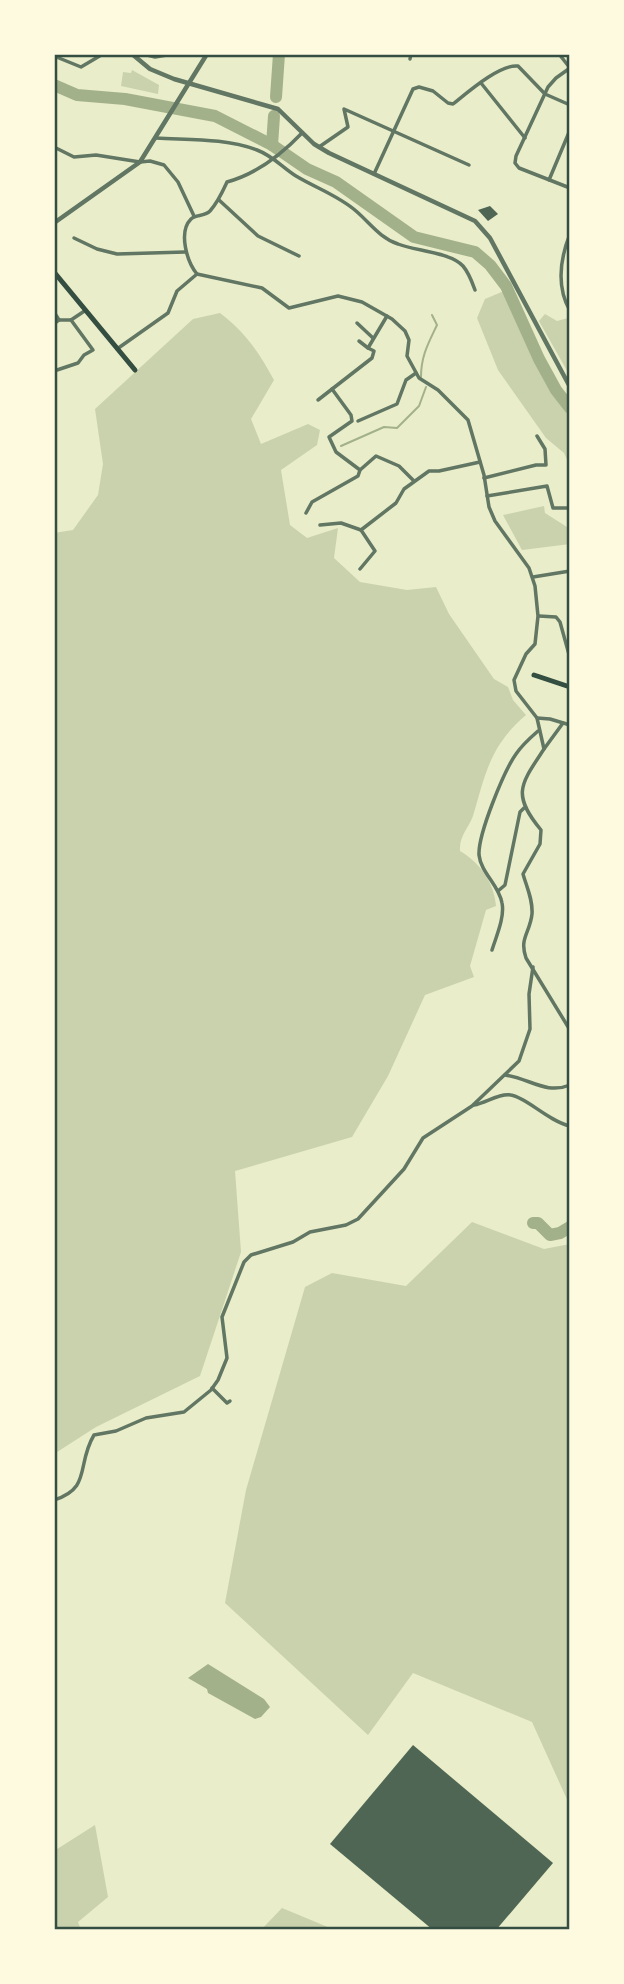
<svg xmlns="http://www.w3.org/2000/svg" width="624" height="1984" viewBox="0 0 624 1984" font-family="Arial,sans-serif">
<style>
.green{fill:#cad2ad}
.water{fill:#a3b18a}
.lines{fill:none;stroke-linecap:round;stroke-linejoin:round}
.stream{stroke:#a3b18a;stroke-width:2}
.river{stroke:#a3b18a;stroke-width:12}
.building{fill:#4f6655}
.minor{stroke:#617663;stroke-width:3.5}
.tertiary{stroke:#617663;stroke-width:4.5}
.primary{stroke:#344e41;stroke-width:5}
.neatline{fill:none;stroke:#344e41;stroke-width:2.5}
</style>
<rect width="100%" height="100%" fill="#e9edc9"/>
<!-- green -->
<g class="green">
<path d="M132 70 159 85 158 94 121 86 123 72 131 73Z"/>
<path d="M504 291 548 385 570 417V466L564 453 546 438 498 370 477 318 485 299Z"/>
<path d="M220 313C246 333 258 351 274 380L251 419 261 444 308 424 320 430 317 445 281 470 290 525 307 538 338 528 334 558 360 582 407 590 436 587 449 614 494 679 508 687 513 700 526 715C490 746 486 772 473 816 468 829 459 836 460 851 480 863 494 882 496 906L486 910 470 966 474 977 425 995 388 1076 352 1137 235 1171 241 1252 200 1376 96 1427 54 1454V533L73 530 98 495 103 464 95 409 193 319Z"/>
<path d="M545 314 557 321 568 318 570 376 539 321Z"/>
<path d="M544 506 545 513 567 527H570V544L522 550 503 515Z"/>
<path d="M472 1222 544 1249 570 1244V1806L532 1722 413 1673 368 1735 225 1603 246 1490 305 1287 332 1273 406 1286Z"/>
<path d="M95 1825 108 1897 78 1922 81 1930H54V1851Z"/>
<path d="M282 1908 335 1930H261Z"/>
</g>
<!-- water -->
<path class="water" d="M208 1664 264 1699 270 1707 261 1717 255 1719 208 1693 207 1689 188 1678Z"/>
<g class="lines">
<!-- stream -->
<g class="stream">
<path d="M421 377C421 356 428 344 437 325L432 315"/>
<path d="M341 446 384 427 397 428 419 406 426 387"/>
</g>
<!-- river -->
<g class="river">
<path d="M54 85 77 95 125 99 215 116 272 145 307 169 336 182 414 237 475 252 490 265 506 286 539 359 556 390 570 408"/>
<path d="M276 97 279 54"/>
<path d="M272 145 274 116"/>
<path d="M533 1223H538L550 1235 560 1233 570 1227"/>
</g>
</g>
<!-- building -->
<g class="building">
<path d="M490 206 498 214 488 221 478 210Z"/>
<path d="M413 1745 553 1863 496 1930H433L330 1844Z"/>
</g>
<g class="lines">
<!-- minor -->
<g class="minor">
<path d="M143 54 155 57 173 54"/>
<path d="M559 54 570 68"/>
<path d="M54 56 81 67 103 54"/>
<path d="M410 59 411 54"/>
<path d="M570 68 556 78 548 87 516 156 515 163 519 168 570 188"/>
<path d="M481 83 525 138"/>
<path d="M302 133C281 155 256 174 227 182 222 193 218 202 210 211 204 217 196 214 191 219 178 232 187 262 197 274L262 288 289 308 338 296 362 302 392 319 405 331 409 340 407 356 419 378 438 390 468 420 484 475 489 507 495 521 529 568 535 586 538 616 535 644 526 654 514 680 516 691 537 718 544 749C521 784 511 794 541 830L540 844 523 874C527 888 533 900 532 914 530 933 519 938 526 958L570 1030"/>
<path d="M156 138C189 140 225 138 257 150 273 156 282 167 296 176 316 188 339 196 356 211 370 223 380 238 398 244 415 251 450 252 463 266 469 273 472 282 475 290"/>
<path d="M54 147 74 157 96 155 140 162 150 161 164 165 178 182 194 216"/>
<path d="M319 147 348 127 344 109 469 165"/>
<path d="M374 174 413 89 419 87 433 91 448 103 453 104C468 92 500 64 518 66L545 94 570 105"/>
<path d="M549 180 570 130"/>
<path d="M219 200 258 236 299 256"/>
<path d="M570 234C560 259 556 286 570 311"/>
<path d="M74 238 97 249 117 254 185 252"/>
<path d="M54 312 59 320 54 324"/>
<path d="M71 320 86 310"/>
<path d="M357 323 373 338"/>
<path d="M359 341 368 348"/>
<path d="M117 349 168 313 177 291 197 274"/>
<path d="M54 371 78 363 84 355 93 350 71 320H59"/>
<path d="M332 389 351 415 352 421 329 437 336 452 360 470"/>
<path d="M318 400 372 358 374 351 368 348 387 316"/>
<path d="M358 421 397 404 406 380 416 373"/>
<path d="M484 478 536 465H546L545 449 537 436"/>
<path d="M487 496 547 486 553 508H570"/>
<path d="M306 513 312 502 358 476 360 470 376 456 399 466 413 480"/>
<path d="M54 518V524"/>
<path d="M320 525 341 523 361 530"/>
<path d="M360 569 375 551 361 530 396 503 404 489 429 471H439L480 462"/>
<path d="M533 577 570 571"/>
<path d="M539 616 556 617 560 622 570 658"/>
<path d="M537 718 550 719 570 725"/>
<path d="M544 749 563 723"/>
<path d="M498 891 505 885 520 812 524 808"/>
<path d="M570 931V935"/>
<path d="M492 950C496 937 505 917 502 903 499 885 481 873 479 855 478 834 504 771 516 754 522 745 530 738 538 731"/>
<path d="M505 1075C529 1078 546 1095 570 1085"/>
<path d="M474 1105C486 1103 499 1093 511 1095 526 1097 548 1121 570 1126"/>
<path d="M212 1388 227 1403 230 1401"/>
<path d="M54 1500C92 1488 76 1465 94 1435L116 1431 146 1418 184 1412 211 1390 218 1380 227 1358 222 1317 244 1262 251 1255 293 1242 310 1232 346 1225 358 1219 404 1169 423 1138 472 1106 519 1061 530 1029 529 994 533 967"/>
</g>
<!-- tertiary -->
<g class="tertiary">
<path d="M132 54 150 69 174 79 278 109 314 144 329 153 475 221 490 238 570 387"/>
<path d="M54 223 140 162 207 54"/>
</g>
<!-- primary -->
<g class="primary">
<path d="M54 272 135 370"/>
<path d="M534 675 570 687"/>
</g>
</g>
<!-- border -->
<rect width="624" height="1984" fill="none" stroke="#fefae0" stroke-width="112"/>
<rect x="56" y="56" width="512" height="1872" class="neatline"/>
</svg>
